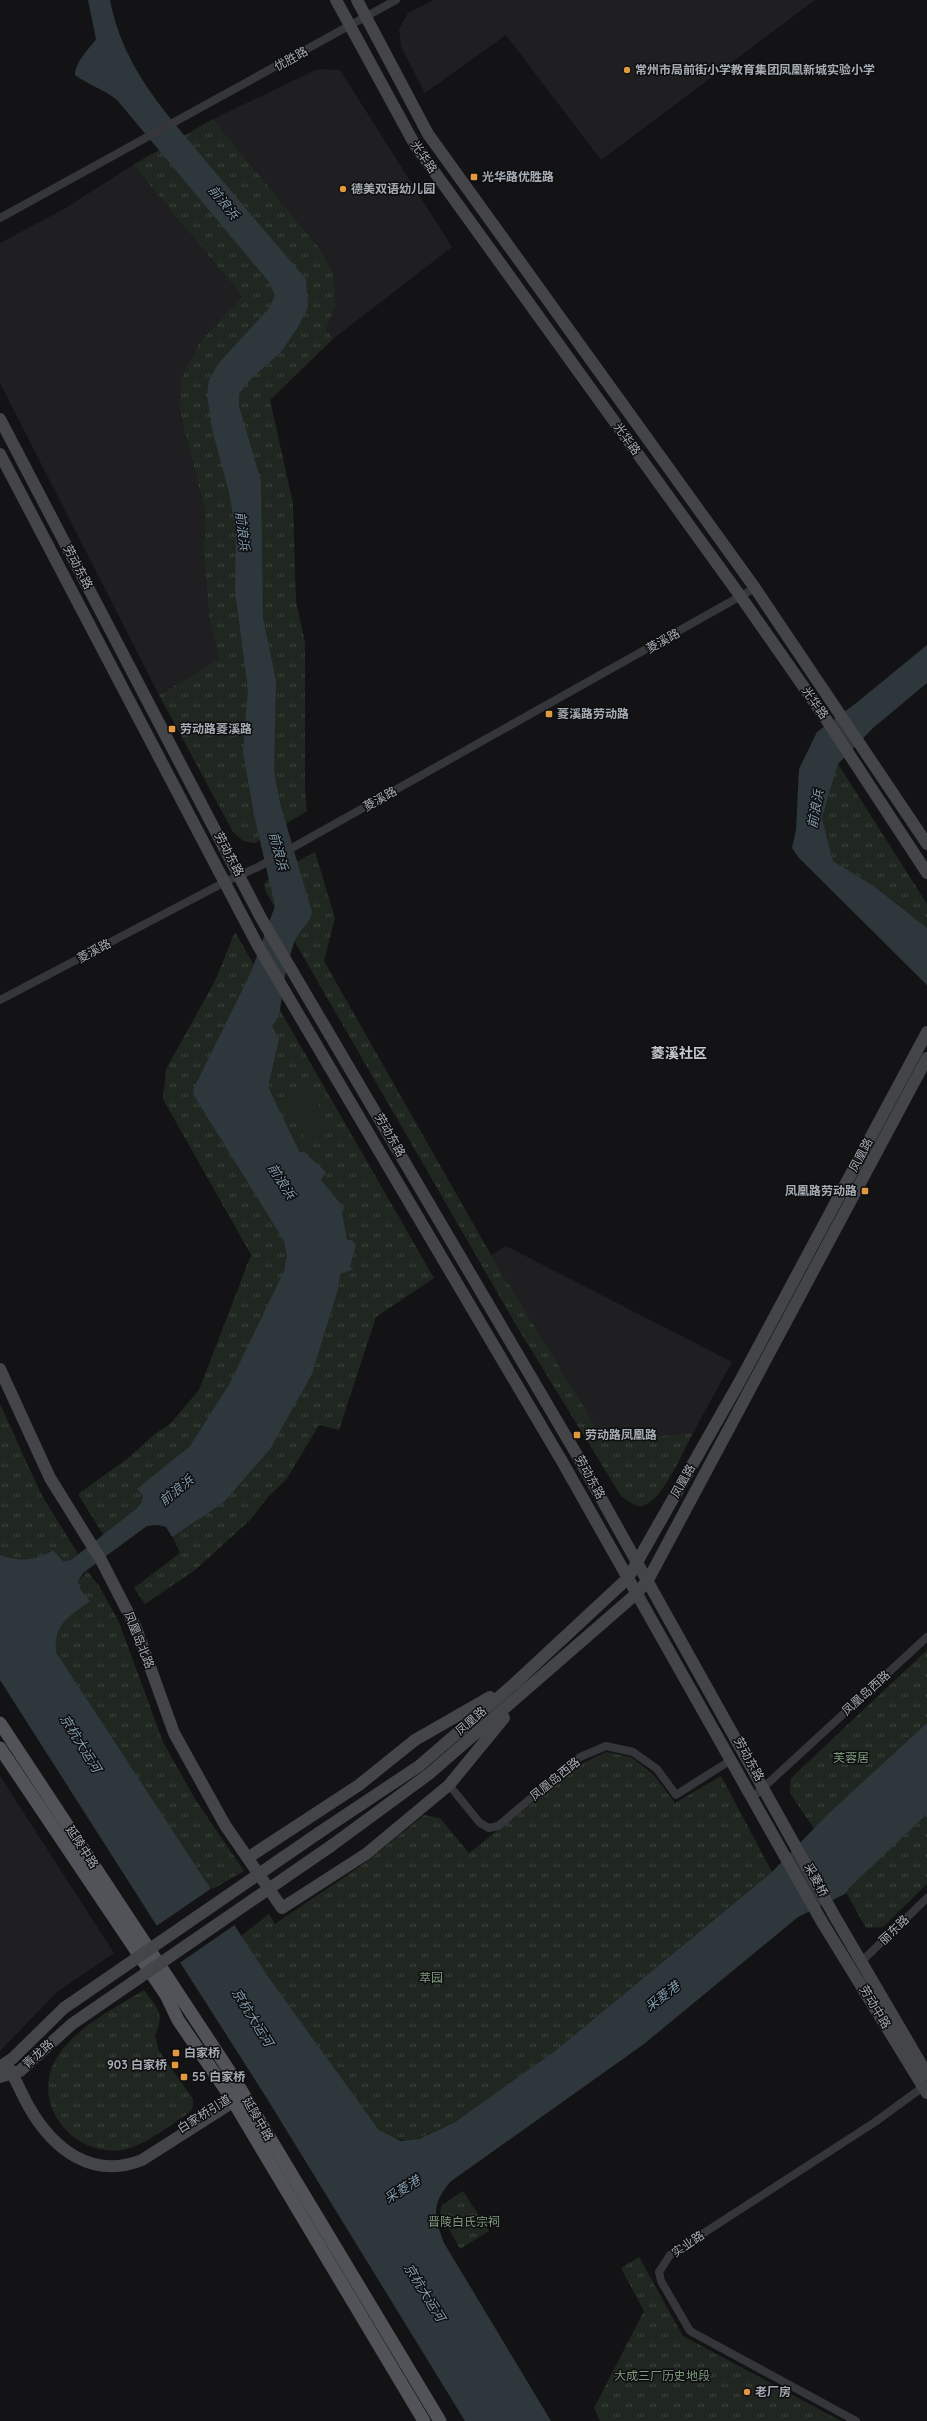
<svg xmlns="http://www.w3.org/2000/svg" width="927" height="2421" viewBox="0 0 927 2421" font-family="Quicksand,'Noto Sans SC',sans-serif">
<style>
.built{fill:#1f1f21}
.park{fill:url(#park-tufts)}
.pitch{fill:#202720}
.water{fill:#2e373c}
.pier{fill:#131315}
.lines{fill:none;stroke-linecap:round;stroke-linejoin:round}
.street{stroke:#343639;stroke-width:8}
.secondary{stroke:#434549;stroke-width:12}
.primary{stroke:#515358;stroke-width:13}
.secondary-bridge{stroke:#434549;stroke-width:12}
.poi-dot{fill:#e1983f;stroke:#0e0e10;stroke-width:1.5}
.labels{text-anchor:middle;stroke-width:3;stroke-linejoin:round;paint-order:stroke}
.street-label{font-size:12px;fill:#a6acb4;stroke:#0e0e10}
.poi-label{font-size:12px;font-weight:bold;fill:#a6acb4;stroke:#0e0e10;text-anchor:start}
.park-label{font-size:12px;fill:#809d7e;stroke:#0e0e10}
.water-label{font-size:13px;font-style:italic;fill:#809cac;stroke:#0e0e10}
.quarter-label{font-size:14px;font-weight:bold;fill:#c6cad0;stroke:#0e0e10}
</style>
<defs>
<pattern id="park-tufts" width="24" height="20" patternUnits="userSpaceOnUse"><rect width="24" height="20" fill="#202720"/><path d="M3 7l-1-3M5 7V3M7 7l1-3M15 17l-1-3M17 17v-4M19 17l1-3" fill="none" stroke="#3d443e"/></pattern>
</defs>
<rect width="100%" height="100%" fill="#131315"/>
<!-- built -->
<g class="built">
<path d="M434 0H815L601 160 506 35 425 93 401 47 399 29 408 13Z"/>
<path d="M318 69 340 70 452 247 333 339 326 329 336 305 334 274 320 249 213 119Z"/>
<path d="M133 165 242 296 200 342 180 412 205 511 204 554 209 618 219 659 159 695 0 383V243L64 209Z"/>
<path d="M506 1246 732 1362 693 1433 605 1441 491 1255Z"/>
<path d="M0 1776 114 1953 57 1992 0 2051Z"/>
</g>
<!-- park -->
<g class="park">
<path d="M213 119 320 249 334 274 336 305 326 329 333 339 270 400 293 503 296 601 305 643V792L307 811 255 843 243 841 233 832 159 695 219 659 209 618 204 554 205 511 180 412 181 379 200 342 242 296 133 165Z"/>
<path d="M838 764 927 904V928L876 887 833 861 822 818Z"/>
<path d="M315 852 335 918 324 961 491 1255 605 1441 693 1433C683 1451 663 1500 643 1506 635 1508 627 1500 621 1496L519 1330 266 892 264 884 272 875Z"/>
<path d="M235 932 434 1278 376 1317 339 1430 319 1425 286 1480 269 1496 250 1520 195 1570 145 1604 134 1588 180 1553 164 1517 106 1539 78 1494 127 1459 156 1433 170 1424 199 1390 251 1255 163 1099 166 1069 215 981Z"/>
<path d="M0 1404 41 1494 78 1554 71 1560 63 1561 53 1550C34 1561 21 1562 0 1555Z"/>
<path d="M87 1571 99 1586 119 1622 163 1742 195 1799 244 1871 211 1890 56 1652C54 1623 68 1617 89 1601L81 1590 78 1582Z"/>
<path d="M927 1650V1737L820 1838 790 1793 791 1778Z"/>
<path d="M606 1752 631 1757 653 1774 675 1803 721 1776 772 1872 556 2050 455 2122 413 2141 391 2138 379 2130 267 1975 241 1936 269 1914 275 1924 365 1863 424 1815 440 1818 469 1853 583 1763Z"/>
<path d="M927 1795V1884L883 1927 866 1928 838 1878Z"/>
<path d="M144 1990C158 2010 165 2011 155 2036L159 2051 193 2099V2107L189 2113C171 2124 143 2147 122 2150 73 2157 30 2104 56 2059 75 2027 114 2009 144 1990Z"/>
<path d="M463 2191 489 2231 460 2249 440 2213 442 2205Z"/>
<path d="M639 2257 683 2336 841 2421H600L594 2408 644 2311 621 2268Z"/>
</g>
<!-- pitch -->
<path class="pitch" d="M308 1085 330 1126 306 1139 284 1098Z"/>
<!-- water -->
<g class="water">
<path d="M88 0H110C123 69 167 114 210 166 242 204 274 242 306 279L308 307 298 327 281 352 251 379 239 394V406L261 481 263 618 276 681 274 771 280 803 312 912 310 919 295 939 286 970 279 1016 272 1026 279 1039 268 1087 300 1153 303 1151 326 1172 321 1180 344 1208 342 1213 347 1240H352L356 1245 350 1267 354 1269 340 1274 339 1286 312 1374 270 1449 223 1503 172 1537 166 1527 158 1525 147 1526 83 1573 78 1582 81 1590 90 1601C69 1617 54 1623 56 1652L267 1975 379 2130 401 2141 419 2139 455 2122 556 2050 772 1872 826 1816 927 1723V1814L849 1888 845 1894 798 1917 644 2044 450 2182C431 2205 434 2216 444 2243L551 2421H465L266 2097 0 1680V1555C21 1562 34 1561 53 1550L63 1561 71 1560 136 1509 142 1502 143 1496 137 1489 190 1446 230 1383 284 1271 287 1256 284 1241 193 1094 194 1088 251 972 275 906 254 815 243 752 248 689 235 591 236 533 229 492 212 429 207 395 209 380 218 364 270 307 275 295 269 282 117 100C104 89 88 85 75 75 75 62 89 49 96 39Z"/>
<path d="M927 645V683L873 728 838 764 822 818 833 861 874 886 927 928V985L799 858 792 848 796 830 799 769 817 732 855 704Z"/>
</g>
<!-- pier -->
<path class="pier" d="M212 1888 236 1924 178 1964 155 1927Z"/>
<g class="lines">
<!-- street -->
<g class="street">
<path d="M0 218 396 0"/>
<path d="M0 1000 225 882 258 867 755 588"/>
<path d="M449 1785 480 1823 489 1828 498 1826 580 1757 606 1746 633 1752 657 1769 676 1795 731 1760"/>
<path d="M752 1798 927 1637"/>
<path d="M861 1962 927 1898"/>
<path d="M856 2421 690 2331 661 2281 659 2272 670 2255 875 2122 923 2087 924 2083"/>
</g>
<!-- secondary -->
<g class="secondary">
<path d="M336 0 415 145 741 597 824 716 927 873"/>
<path d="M357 0 428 134 755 588 927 844"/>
<path d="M0 419 261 918 577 1455 835 1917 927 2074"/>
<path d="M0 454 257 944 563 1463 822 1922 927 2093"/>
<path d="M0 1369 50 1478 101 1560 136 1628 174 1733 225 1825 282 1908 366 1854 449 1785 504 1718"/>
<path d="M320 1832 419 1766 514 1684 628 1578 740 1381 927 1032"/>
<path d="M331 1846 429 1774 636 1594 648 1580 927 1058"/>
<path d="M249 1857 359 1785 415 1740 490 1697"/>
<path d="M6 2063C15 2077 21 2093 29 2107 53 2149 92 2180 142 2160L233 2102 239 2095"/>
<path d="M0 2067 13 2058 64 2008"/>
<path d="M0 2077 20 2071 72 2024"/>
</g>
<!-- primary -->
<g class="primary">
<path d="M0 1723 232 2075 440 2421"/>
<path d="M0 1748 166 1995 178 2020 230 2096 424 2421"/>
</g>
<!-- secondary-bridge -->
<g class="secondary-bridge">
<path d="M64 2008 320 1832"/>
<path d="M72 2024 331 1846"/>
</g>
</g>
<!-- markers -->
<g class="poi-dot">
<circle cx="627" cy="70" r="4"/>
<rect x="470" y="173" width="8" height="8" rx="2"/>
<circle cx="343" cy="189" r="4"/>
<rect x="545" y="710" width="8" height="8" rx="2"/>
<rect x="168" y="725" width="8" height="8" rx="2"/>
<rect x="861" y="1187" width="8" height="8" rx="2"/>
<rect x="573" y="1431" width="8" height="8" rx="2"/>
<rect x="172" y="2049" width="8" height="8" rx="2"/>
<rect x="171" y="2061" width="8" height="8" rx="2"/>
<rect x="180" y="2073" width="8" height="8" rx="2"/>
<circle cx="747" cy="2392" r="4"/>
</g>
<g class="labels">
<!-- street labels -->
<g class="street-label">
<text transform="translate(291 59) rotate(-29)" y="4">优胜路</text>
<text transform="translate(424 157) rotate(56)" y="4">光华路</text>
<text transform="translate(627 439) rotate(54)" y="4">光华路</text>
<text transform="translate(78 567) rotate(62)" y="4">劳动东路</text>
<text transform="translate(663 641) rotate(-29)" y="4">菱溪路</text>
<text transform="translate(815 703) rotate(55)" y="4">光华路</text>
<text transform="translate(380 799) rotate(-29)" y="4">菱溪路</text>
<text transform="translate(229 854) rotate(62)" y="4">劳动东路</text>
<text transform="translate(94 951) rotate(-28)" y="4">菱溪路</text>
<text transform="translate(390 1135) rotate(60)" y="4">劳动东路</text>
<text transform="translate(861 1155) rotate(-62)" y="4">凤凰路</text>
<text transform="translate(590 1477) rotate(61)" y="4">劳动东路</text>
<text transform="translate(683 1481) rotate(-61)" y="4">凤凰路</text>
<text transform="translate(139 1640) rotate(68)" y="4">凤凰岛北路</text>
<text transform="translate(866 1693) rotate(-42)" y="4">凤凰岛西路</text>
<text transform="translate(471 1721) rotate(-41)" y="4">凤凰路</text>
<text transform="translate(749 1759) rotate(61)" y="4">劳动东路</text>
<text transform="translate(555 1779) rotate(-39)" y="4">凤凰岛西路</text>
<text transform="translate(82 1847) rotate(57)" y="4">延陵中路</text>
<text transform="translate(816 1880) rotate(62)" y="4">采菱桥</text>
<text transform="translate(894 1930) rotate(-44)" y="4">丽东路</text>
<text transform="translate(875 2007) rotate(59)" y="4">劳动中路</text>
<text transform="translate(38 2054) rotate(-42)" y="4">青龙路</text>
<text transform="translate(204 2114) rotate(-32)" y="4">白家桥引道</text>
<text transform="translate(258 2119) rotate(60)" y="4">延陵中路</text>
<text transform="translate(688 2244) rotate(-34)" y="4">实业路</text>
</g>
<!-- poi labels -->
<g class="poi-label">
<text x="635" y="74">常州市局前街小学教育集团凤凰新城实验小学</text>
<text x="482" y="181">光华路优胜路</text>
<text x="351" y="193">德美双语幼儿园</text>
<text x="557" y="718">菱溪路劳动路</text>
<text x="180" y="733">劳动路菱溪路</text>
<text x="857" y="1195" text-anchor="end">凤凰路劳动路</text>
<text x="585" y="1439">劳动路凤凰路</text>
<text x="184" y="2057">白家桥</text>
<text x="167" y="2069" text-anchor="end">903 白家桥</text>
<text x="192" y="2081">55 白家桥</text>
<text x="755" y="2396">老厂房</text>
</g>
<!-- park labels -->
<g class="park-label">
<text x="851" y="1762">芙蓉居</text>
<text x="431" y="1982">萃园</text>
<text x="464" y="2226">晋陵白氏宗祠</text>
<text x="662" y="2380">大成三厂历史地段</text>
</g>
<!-- water labels -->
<g class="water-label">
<text transform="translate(224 202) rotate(51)" y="5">前浪浜</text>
<text transform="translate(243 531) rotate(83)" y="5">前浪浜</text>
<text transform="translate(815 809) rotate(-80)" y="5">前浪浜</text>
<text transform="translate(279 851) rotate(75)" y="5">前浪浜</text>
<text transform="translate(282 1181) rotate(57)" y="5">前浪浜</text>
<text transform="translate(176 1490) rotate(-39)" y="5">前浪浜</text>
<text transform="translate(81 1743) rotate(58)" y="5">京杭大运河</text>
<text transform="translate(662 1996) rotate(-37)" y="5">采菱港</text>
<text transform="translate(253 2017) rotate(58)" y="5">京杭大运河</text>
<text transform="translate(402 2189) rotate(-32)" y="5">采菱港</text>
<text transform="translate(425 2292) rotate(58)" y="5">京杭大运河</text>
</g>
<!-- quarter labels -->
<g class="quarter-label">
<text x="679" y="1058">菱溪社区</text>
</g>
</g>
</svg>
